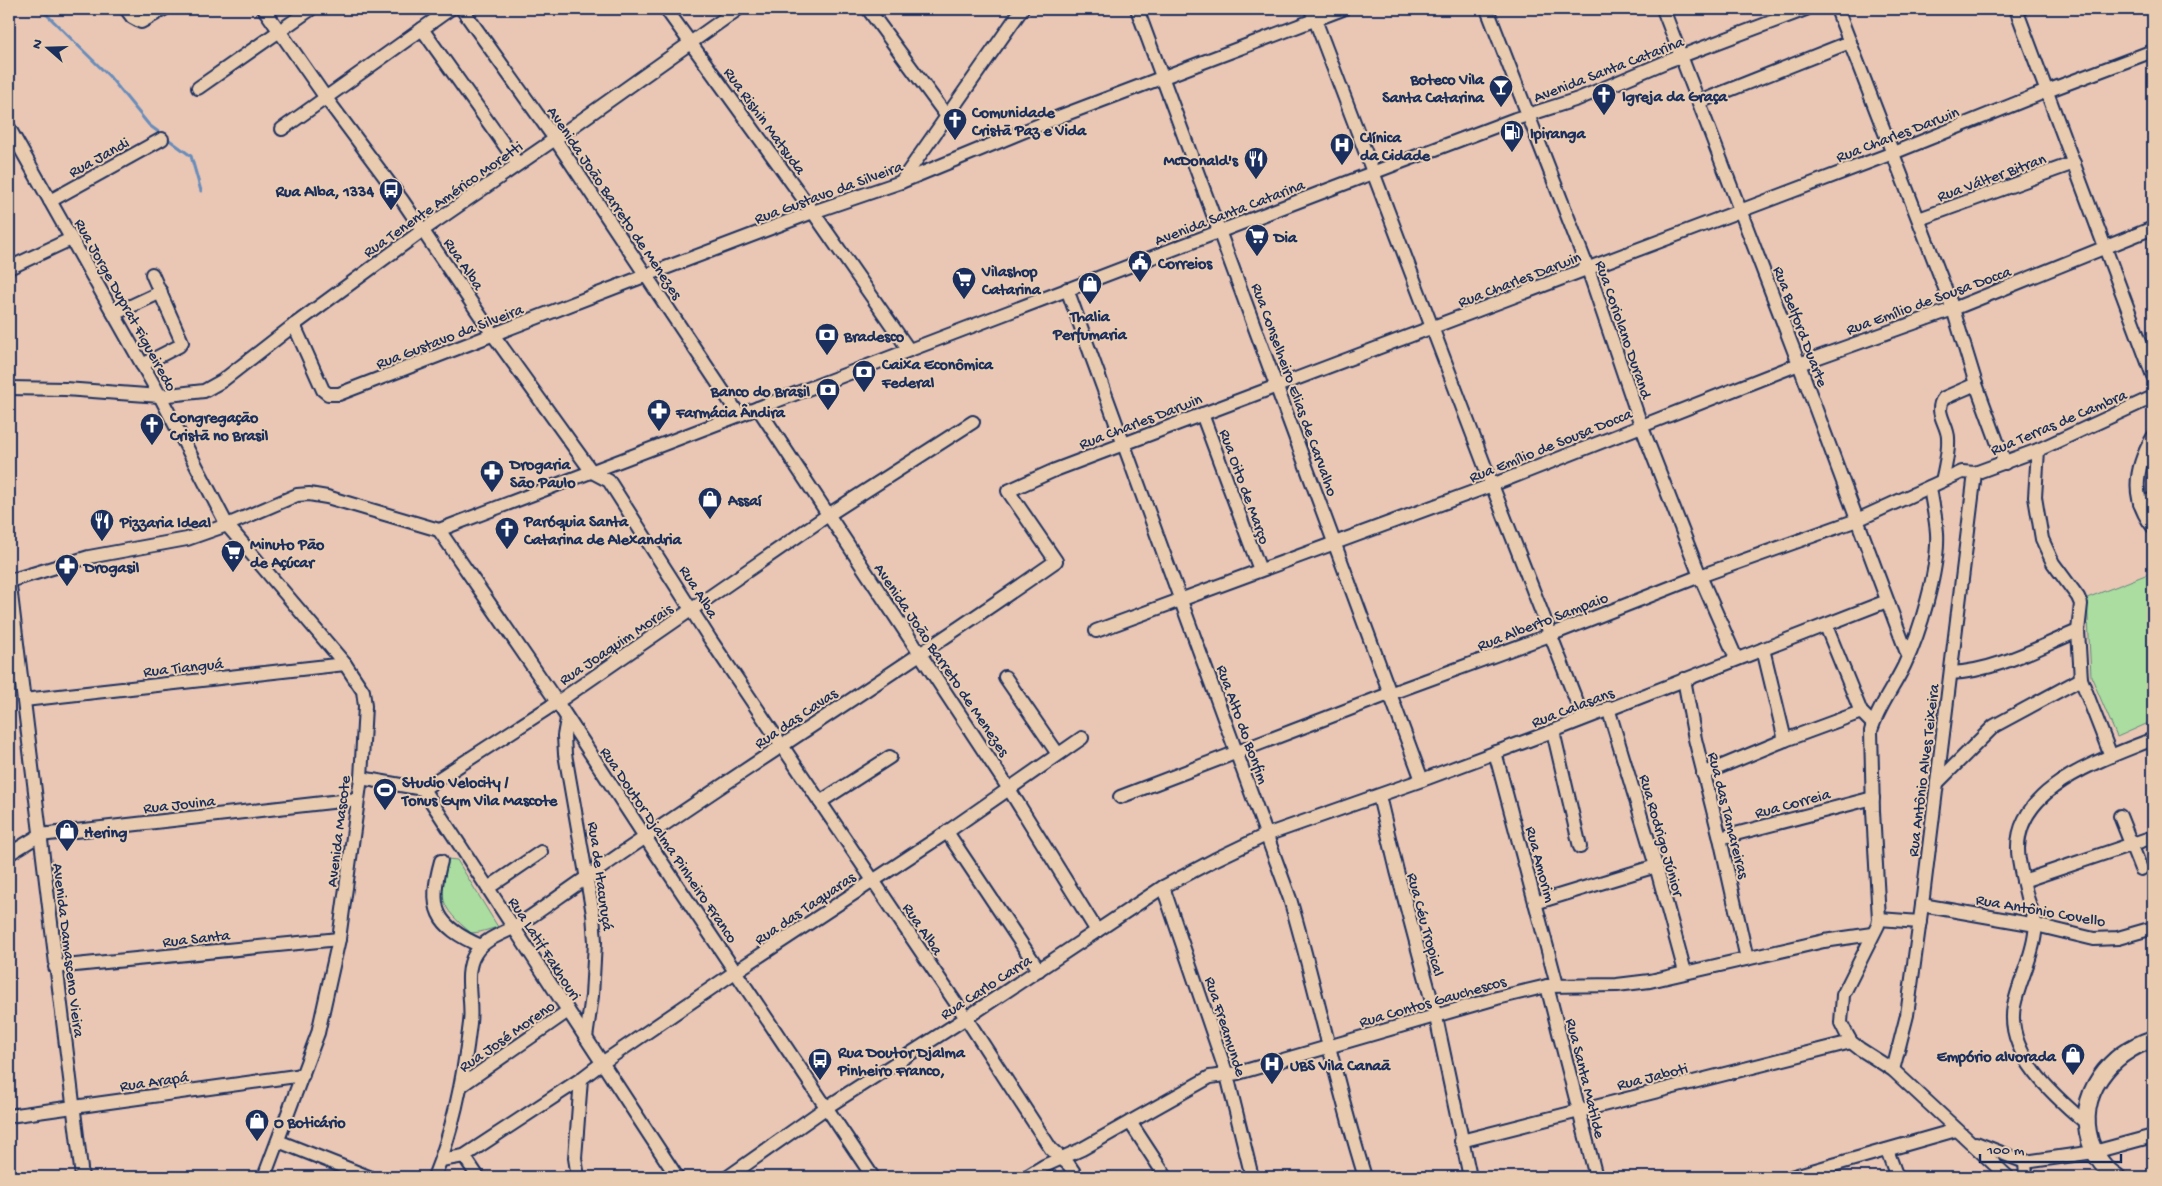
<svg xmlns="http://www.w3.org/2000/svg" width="2162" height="1186" viewBox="0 0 2162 1186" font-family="'Gochi Hand',sans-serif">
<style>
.green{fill:#aadd9f;stroke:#62867e}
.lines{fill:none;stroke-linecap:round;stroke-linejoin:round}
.stream{stroke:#688cba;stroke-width:3}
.minor-casing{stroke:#1b2f5e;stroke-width:16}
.major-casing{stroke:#1b2f5e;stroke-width:20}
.minor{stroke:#e9ccb0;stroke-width:12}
.major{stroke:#e9ccb0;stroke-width:16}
.labels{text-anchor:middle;stroke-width:4;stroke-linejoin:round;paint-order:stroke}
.street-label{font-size:16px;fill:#1b2f5e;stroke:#e9ccb0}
.poi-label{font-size:16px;font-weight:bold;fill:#1b2f5e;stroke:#e9ccb0;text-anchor:start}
</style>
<rect width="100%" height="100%" fill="#eac7b5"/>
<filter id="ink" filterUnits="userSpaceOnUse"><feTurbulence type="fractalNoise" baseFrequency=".02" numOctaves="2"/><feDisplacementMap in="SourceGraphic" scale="10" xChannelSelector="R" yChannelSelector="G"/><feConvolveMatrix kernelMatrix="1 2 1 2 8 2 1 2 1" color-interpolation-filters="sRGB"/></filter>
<g filter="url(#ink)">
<!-- green -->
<g class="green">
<path d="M2153 572V721L2117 737 2091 676 2087 598Z"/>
<path d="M447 859 457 860 498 927 480 932 471 933C438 905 440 899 447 859Z"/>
</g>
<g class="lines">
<!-- stream -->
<path class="stream" d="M41 9 109 76 149 125 191 156 201 191"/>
<defs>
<g id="minor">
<path d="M126 9 132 17 141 22 164 9"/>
<path d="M264 9 326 98 402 200 494 336 592 472 609 481 710 639 966 1018 1051 1149 1069 1165 1077 1177"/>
<path d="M462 9 555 139 739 415"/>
<path d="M666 9 813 212 909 350"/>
<path d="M868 9 946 115"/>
<path d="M1137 9 1422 780"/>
<path d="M1311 9 1492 485 1583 718"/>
<path d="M1487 9 1588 269 1641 425 1700 576 1736 658"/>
<path d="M1663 9 1799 364 1908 656"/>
<path d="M1837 9 1953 309 1976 384 2005 463"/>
<path d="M2016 9 2153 376"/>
<path d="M422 29 518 164"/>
<path d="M198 88 311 9"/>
<path d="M1699 102 1850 42"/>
<path d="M9 128 160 396 227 525 345 664 363 691 365 706 361 778 339 939 318 1033 264 1177"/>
<path d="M282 129 450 9"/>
<path d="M901 182 1022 9"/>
<path d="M50 201 162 139"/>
<path d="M1919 219 2074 163"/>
<path d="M9 268 71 239"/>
<path d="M1067 289 1290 899C1317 991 1336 1085 1365 1177"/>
<path d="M114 314 161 292"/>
<path d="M294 325 323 390 328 394H339L647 275 813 212 901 182 1061 116 1343 9"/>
<path d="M142 365 179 346 182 342 152 274"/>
<path d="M9 388 65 389 160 396 204 391 222 381 294 325 423 230 555 139 738 9"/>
<path d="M758 408 1009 789 1097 931"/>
<path d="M1202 414 1260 570"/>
<path d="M2153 437C2135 467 2130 498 2153 527"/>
<path d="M2038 450 2035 497 2042 539 2053 563 2078 597 2081 604 2078 631 2081 679 2111 756"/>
<path d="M1942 481C1945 468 1949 452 1948 438 1948 425 1933 411 1944 398L1976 384"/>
<path d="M1930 487C1932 502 1936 518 1937 533 1939 569 1920 633 1904 666 1894 687 1877 709 1871 731L1873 811 1879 919 1878 925 1843 995 1841 1023 1846 1033 1851 1042 1860 1049 1893 1070 2008 1177"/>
<path d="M2140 504 2153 499"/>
<path d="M439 530 557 702 655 852 873 1177"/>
<path d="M9 578 82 1177"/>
<path d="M9 581 89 557 187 539 227 525 297 495 309 494 327 497 439 530 1388 167 1515 119 1578 99 1668 61 1806 9"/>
<path d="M1826 626 1861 712"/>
<path d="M1096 631 1492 485 1799 364 1953 309 2153 228"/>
<path d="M1763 649 1785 740"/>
<path d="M1951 673C1996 671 2037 648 2078 631"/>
<path d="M1005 677 1058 754"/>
<path d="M1684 679 1695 739 1720 838 1747 959"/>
<path d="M24 700 345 664"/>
<path d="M1608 708 1656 866 1685 972"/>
<path d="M567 719 564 736 565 754 593 914 595 942 592 996 586 1038"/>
<path d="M1553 731 1580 847"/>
<path d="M1495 752 1557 985"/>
<path d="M1703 774 1785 740 1861 712 1873 724"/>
<path d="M361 778 423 789 677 1177"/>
<path d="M1937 783 1994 726 2081 679"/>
<path d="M423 789 565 697 828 515 973 422"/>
<path d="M1379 796 1397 871 1436 1017 1470 1177"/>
<path d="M1120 797 1389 694 1550 635 1700 576 1857 520 1962 472 1975 473 2038 450 2153 397"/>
<path d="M820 802 890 757"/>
<path d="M2120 816 2141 869"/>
<path d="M947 832 1039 970"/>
<path d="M1720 838 1873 798"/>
<path d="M9 854 40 835 358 799"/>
<path d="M441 861C428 908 435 926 481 946"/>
<path d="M2023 881 2153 837"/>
<path d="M1163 887 1227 1075 1252 1177"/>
<path d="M488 888 541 852"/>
<path d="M1535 903 1656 866"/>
<path d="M1922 905 2036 925 2094 939 2118 938 2153 928"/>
<path d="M1879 919 1920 922"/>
<path d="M55 967 339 939"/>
<path d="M1547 986 1596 1177"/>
<path d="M1893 1070 1907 1015 1922 905 1975 473"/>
<path d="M462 1085 568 1011"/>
<path d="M9 1116 303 1075"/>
<path d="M1130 1122 1166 1177"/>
<path d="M2086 1123C2054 1096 2005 1053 2014 1006 2019 981 2032 959 2035 933 2037 920 2031 910 2027 897 2024 885 2021 873 2019 860 2007 789 2102 760 2153 739"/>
<path d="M278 1141 369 1177"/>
<path d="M1461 1141 1851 1042"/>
<path d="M1976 1143 2025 1162 2094 1152 2153 1136"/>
<path d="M1887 1150 1897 1177"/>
<path d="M464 1156 478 1177"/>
<path d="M441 1160 464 1156 581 1079 602 1063 735 972 947 832 1082 738"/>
<path d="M2025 1162 2026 1177"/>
<path d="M434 1177C454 1128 464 1076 470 1023 473 1001 463 973 475 954 483 940 499 935 513 928 538 913 562 894 586 878 741 770 901 670 1056 561L1008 491 1055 470 1893 153 2047 91 2153 51"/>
<path d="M578 1177 575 1158 581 1079"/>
<path d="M728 1177 827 1107 966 1018 1163 887 1214 860 1266 835 1422 780 1553 731 1887 601"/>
<path d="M1026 1177 1044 1166 1082 1149 1210 1077 1238 1073 1497 998 1547 986 1617 985 1650 981 1824 941 1872 934"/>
<path d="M1791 1177 1956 1130"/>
</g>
<path id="major" d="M2117 1177C2104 1169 2095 1155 2090 1141 2076 1094 2110 1053 2153 1039"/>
</defs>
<!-- minor casing -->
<use href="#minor" class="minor-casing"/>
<!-- major casing -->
<use href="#major" class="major-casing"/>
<!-- minor -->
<use href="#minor" class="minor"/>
<!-- major -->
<use href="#major" class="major"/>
</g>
</g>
<!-- icons -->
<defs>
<symbol id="bar-pin" viewBox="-11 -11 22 30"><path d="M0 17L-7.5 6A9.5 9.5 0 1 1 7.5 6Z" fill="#1b2f5e" stroke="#e9ccb0"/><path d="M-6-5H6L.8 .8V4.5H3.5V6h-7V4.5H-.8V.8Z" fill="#fff"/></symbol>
<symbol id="church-pin" viewBox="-11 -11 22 30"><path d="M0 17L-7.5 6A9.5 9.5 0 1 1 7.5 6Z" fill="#1b2f5e" stroke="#e9ccb0"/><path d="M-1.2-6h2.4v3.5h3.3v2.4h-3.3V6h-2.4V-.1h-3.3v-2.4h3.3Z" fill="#fff"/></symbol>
<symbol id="fuel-pin" viewBox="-11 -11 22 30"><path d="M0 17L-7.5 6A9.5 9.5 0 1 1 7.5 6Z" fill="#1b2f5e" stroke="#e9ccb0"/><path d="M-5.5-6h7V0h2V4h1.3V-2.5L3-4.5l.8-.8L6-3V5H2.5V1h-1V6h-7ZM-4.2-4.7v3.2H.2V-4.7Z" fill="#fff"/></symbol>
<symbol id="hospital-pin" viewBox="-11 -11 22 30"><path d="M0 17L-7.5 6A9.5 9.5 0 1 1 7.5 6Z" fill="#1b2f5e" stroke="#e9ccb0"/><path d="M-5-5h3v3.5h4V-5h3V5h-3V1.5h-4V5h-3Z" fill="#fff"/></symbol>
<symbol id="restaurant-pin" viewBox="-11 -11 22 30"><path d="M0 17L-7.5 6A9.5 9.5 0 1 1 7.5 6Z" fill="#1b2f5e" stroke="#e9ccb0"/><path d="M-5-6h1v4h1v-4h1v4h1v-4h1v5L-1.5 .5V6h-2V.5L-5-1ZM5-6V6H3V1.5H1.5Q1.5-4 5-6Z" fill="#fff"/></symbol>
<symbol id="bus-pin" viewBox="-11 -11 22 30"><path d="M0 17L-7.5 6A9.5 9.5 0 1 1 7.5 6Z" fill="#1b2f5e" stroke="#e9ccb0"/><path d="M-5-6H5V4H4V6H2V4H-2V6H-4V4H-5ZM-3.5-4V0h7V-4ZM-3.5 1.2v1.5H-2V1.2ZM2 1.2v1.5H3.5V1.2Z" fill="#fff"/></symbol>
<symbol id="supermarket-pin" viewBox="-11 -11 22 30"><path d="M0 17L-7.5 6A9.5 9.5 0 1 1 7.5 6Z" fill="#1b2f5e" stroke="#e9ccb0"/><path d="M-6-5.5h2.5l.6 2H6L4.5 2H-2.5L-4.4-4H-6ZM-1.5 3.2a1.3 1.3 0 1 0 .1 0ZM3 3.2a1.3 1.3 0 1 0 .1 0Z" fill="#fff"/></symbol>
<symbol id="civic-pin" viewBox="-11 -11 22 30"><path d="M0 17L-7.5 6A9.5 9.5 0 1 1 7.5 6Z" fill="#1b2f5e" stroke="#e9ccb0"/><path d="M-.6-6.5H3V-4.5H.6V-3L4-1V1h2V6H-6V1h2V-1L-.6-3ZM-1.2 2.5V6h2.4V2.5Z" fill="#fff"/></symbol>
<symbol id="shop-pin" viewBox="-11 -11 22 30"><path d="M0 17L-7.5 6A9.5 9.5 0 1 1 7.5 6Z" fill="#1b2f5e" stroke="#e9ccb0"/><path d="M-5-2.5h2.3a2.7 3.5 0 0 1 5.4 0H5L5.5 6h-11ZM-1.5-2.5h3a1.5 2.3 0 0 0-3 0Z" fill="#fff"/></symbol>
<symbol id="bank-pin" viewBox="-11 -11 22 30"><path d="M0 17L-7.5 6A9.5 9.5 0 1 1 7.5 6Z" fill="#1b2f5e" stroke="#e9ccb0"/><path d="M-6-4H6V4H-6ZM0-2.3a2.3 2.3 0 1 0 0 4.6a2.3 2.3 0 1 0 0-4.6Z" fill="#fff"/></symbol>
<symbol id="pharmacy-pin" viewBox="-11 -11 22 30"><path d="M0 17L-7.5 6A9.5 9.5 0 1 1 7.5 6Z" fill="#1b2f5e" stroke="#e9ccb0"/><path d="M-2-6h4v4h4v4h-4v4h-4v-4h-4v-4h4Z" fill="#fff"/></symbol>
<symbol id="stadium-pin" viewBox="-11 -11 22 30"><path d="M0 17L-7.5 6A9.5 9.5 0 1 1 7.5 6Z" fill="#1b2f5e" stroke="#e9ccb0"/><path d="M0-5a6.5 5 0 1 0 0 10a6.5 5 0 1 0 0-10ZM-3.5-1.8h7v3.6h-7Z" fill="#fff"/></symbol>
</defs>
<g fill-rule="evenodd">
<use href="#bar-pin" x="1487" y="73" width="28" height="38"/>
<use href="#church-pin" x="1590" y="81" width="28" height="38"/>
<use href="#church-pin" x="941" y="106" width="28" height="38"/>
<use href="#fuel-pin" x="1498" y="118" width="28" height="38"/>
<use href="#hospital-pin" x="1328" y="131" width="28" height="38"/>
<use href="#restaurant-pin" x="1242" y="145" width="28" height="38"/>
<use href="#bus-pin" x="377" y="176" width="28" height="38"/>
<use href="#supermarket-pin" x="1243" y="222" width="28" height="38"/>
<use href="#civic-pin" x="1126" y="248" width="28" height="38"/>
<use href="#supermarket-pin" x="950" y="265" width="28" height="38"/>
<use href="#shop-pin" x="1076" y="270" width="28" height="38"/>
<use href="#bank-pin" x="813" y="321" width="28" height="38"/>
<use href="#bank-pin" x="850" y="358" width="28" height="38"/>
<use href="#bank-pin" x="814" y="376" width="28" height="38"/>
<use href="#pharmacy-pin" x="645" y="397" width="28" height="38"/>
<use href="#church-pin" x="138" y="411" width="28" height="38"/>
<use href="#pharmacy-pin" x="478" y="458" width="28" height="38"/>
<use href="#shop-pin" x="696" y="485" width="28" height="38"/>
<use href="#restaurant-pin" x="88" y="507" width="28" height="38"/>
<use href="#church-pin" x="493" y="515" width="28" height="38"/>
<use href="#supermarket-pin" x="219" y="538" width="28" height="38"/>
<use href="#pharmacy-pin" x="53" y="552" width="28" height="38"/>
<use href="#stadium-pin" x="371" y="776" width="28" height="38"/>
<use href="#shop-pin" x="53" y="817" width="28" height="38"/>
<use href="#shop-pin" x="2059" y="1041" width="28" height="38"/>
<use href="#bus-pin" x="806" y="1046" width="28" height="38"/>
<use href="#hospital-pin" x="1258" y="1050" width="28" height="38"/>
<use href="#shop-pin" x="243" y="1107" width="28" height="38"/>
</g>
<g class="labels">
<!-- street labels -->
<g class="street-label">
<text transform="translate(1608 68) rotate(-21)" y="6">Avenida Santa Catarina</text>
<text transform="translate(766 120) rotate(54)" y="6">Rua Rishin Matsuda</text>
<text transform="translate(1897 133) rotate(-21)" y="6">Rua Charles Darwin</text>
<text transform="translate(98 156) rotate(-29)" y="6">Rua Jandi</text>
<text transform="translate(1991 176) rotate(-20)" y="6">Rua Válter Bitran</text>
<text transform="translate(828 191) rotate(-20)" y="6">Rua Gustavo da Silveira</text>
<text transform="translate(442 198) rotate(-35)" y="6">Rua Tenente Américo Moretti</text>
<text transform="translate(616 202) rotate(56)" y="6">Avenida João Barreto de Menezes</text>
<text transform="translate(1229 211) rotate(-21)" y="6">Avenida Santa Catarina</text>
<text transform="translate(465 263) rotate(56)" y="6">Rua Alba</text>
<text transform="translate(1519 278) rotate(-21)" y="6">Rua Charles Darwin</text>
<text transform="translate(1928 299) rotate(-20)" y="6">Rua Emílio de Sousa Docca</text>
<text transform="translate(127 304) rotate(61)" y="6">Rua Jorge Duprat Figueiredo</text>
<text transform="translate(1802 326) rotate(69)" y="6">Rua Belford Duarte</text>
<text transform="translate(1625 329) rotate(71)" y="6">Rua Coriolano Durand</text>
<text transform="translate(449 335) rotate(-21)" y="6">Rua Gustavo da Silveira</text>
<text transform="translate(1296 389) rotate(70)" y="6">Rua Conselheiro Elias de Carvalho</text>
<text transform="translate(1140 420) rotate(-21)" y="6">Rua Charles Darwin</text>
<text transform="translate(2058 421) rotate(-23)" y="6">Rua Terras de Cambra</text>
<text transform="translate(1550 444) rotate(-22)" y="6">Rua Emílio de Sousa Docca</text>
<text transform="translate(1246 486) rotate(70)" y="6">Rua Oito de Março</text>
<text transform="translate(700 591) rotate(58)" y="6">Rua Alba</text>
<text transform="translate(1542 620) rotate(-21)" y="6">Rua Alberto Sampaio</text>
<text transform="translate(615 643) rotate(-34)" y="6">Rua Joaquim Morais</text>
<text transform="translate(943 659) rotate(56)" y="6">Avenida João Barreto de Menezes</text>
<text transform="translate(183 666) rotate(-6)" y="6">Rua Tianguá</text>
<text transform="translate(1572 706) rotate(-21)" y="6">Rua Calasans</text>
<text transform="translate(795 717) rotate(-34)" y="6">Rua das Cavas</text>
<text transform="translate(1244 724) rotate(70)" y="6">Rua Alto do Bonfim</text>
<text transform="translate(1922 770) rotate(-83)" y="6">Rua Antônio Alves Teixeira</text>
<text transform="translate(1792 802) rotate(-15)" y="6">Rua Correia</text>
<text transform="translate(179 803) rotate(-6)" y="6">Rua Jovina</text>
<text transform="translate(1730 815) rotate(76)" y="6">Rua das Tamareiras</text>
<text transform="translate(337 831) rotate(-83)" y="6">Avenida Mascote</text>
<text transform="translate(1663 835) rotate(74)" y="6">Rua Rodrigo Júnior</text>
<text transform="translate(670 844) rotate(56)" y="6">Rua Doutor Djalma Pinheiro Franco</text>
<text transform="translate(1542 864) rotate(75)" y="6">Rua Amorim</text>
<text transform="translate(602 876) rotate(82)" y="6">Rua de Itacuruçá</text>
<text transform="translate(804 907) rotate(-34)" y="6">Rua das Taquaras</text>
<text transform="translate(2041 909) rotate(10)" y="6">Rua Antônio Covello</text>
<text transform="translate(1427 924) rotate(75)" y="6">Rua Céu Tropical</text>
<text transform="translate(924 928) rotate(56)" y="6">Rua Alba</text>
<text transform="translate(196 937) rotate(-6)" y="6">Rua Santa</text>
<text transform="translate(546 948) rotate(57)" y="6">Rua Latif Fakhouri</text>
<text transform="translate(70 950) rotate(83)" y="6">Avenida Damasceno Vieira</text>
<text transform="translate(985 986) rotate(-33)" y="6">Rua Carlo Carra</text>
<text transform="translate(1432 1000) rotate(-16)" y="6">Rua Contos Gauchescos</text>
<text transform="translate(1227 1026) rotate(72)" y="6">Rua Freamunde</text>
<text transform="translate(506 1035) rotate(-35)" y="6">Rua José Moreno</text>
<text transform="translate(1652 1075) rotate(-14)" y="6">Rua Jaboti</text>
<text transform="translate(1587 1078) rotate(76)" y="6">Rua Santa Matilde</text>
<text transform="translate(154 1080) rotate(-8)" y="6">Rua Arapá</text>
</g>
<!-- poi labels -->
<g class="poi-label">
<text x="1484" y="84" text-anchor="end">Boteco Vila<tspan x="1484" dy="18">Santa Catarina</tspan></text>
<text x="1622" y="101">Igreja da Graça</text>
<text x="972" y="117">Comunidade<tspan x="972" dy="18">Cristã Paz e Vida</tspan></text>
<text x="1530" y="138">Ipiranga</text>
<text x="1360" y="142">Clínica<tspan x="1360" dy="18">da Cidade</tspan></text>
<text x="1238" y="165" text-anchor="end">McDonald's</text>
<text x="374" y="196" text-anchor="end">Rua Alba, 1334</text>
<text x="1274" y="242">Dia</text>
<text x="1158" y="268">Correios</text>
<text x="982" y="276">Vilashop<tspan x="982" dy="18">Catarina</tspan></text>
<text x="1090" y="321" text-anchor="middle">Thalia<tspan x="1090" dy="18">Perfumaria</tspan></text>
<text x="844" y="341">Bradesco</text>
<text x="882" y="369">Caixa Econômica<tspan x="882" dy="18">Federal</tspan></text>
<text x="810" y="396" text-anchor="end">Banco do Brasil</text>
<text x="676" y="417">Farmácia Ândira</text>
<text x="170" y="422">Congregação<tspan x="170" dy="18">Cristã no Brasil</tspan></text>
<text x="510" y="469">Drogaria<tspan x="510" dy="18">São Paulo</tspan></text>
<text x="728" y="505">Assaí</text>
<text x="524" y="526">Paróquia Santa<tspan x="524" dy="18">Catarina de Alexandria</tspan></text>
<text x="120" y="527">Pizzaria Ideal</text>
<text x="250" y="549">Minuto Pão<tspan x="250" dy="18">de Açúcar</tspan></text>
<text x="84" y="572">Drogasil</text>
<text x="402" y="787">Studio Velocity /<tspan x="402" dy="18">Tonus Gym Vila Mascote</tspan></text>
<text x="84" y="837">Hering</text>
<text x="838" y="1057">Rua Doutor Djalma<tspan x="838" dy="18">Pinheiro Franco,</tspan></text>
<text x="2056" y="1061" text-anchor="end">Empório alvorada</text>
<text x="1290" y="1070">UBS Vila Canaã</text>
<text x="274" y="1127">O Boticário</text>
</g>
</g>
<!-- margin -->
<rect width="2162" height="1186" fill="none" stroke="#e9ccb0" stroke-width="30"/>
<rect x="15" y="15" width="2132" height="1156" fill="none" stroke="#1b2f5e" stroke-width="2" filter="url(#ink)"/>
<!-- north arrow -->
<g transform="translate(48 48) rotate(290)" stroke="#e9ccb0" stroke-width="4" paint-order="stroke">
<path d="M0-4L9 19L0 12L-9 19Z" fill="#1b2f5e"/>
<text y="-8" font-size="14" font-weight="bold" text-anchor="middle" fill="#1b2f5e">N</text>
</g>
<!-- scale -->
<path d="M1980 1154v8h141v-8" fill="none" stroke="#1b2f5e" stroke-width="2.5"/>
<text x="1987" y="1154" font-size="15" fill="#1b2f5e" stroke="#e9ccb0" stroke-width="4" paint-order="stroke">100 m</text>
</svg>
